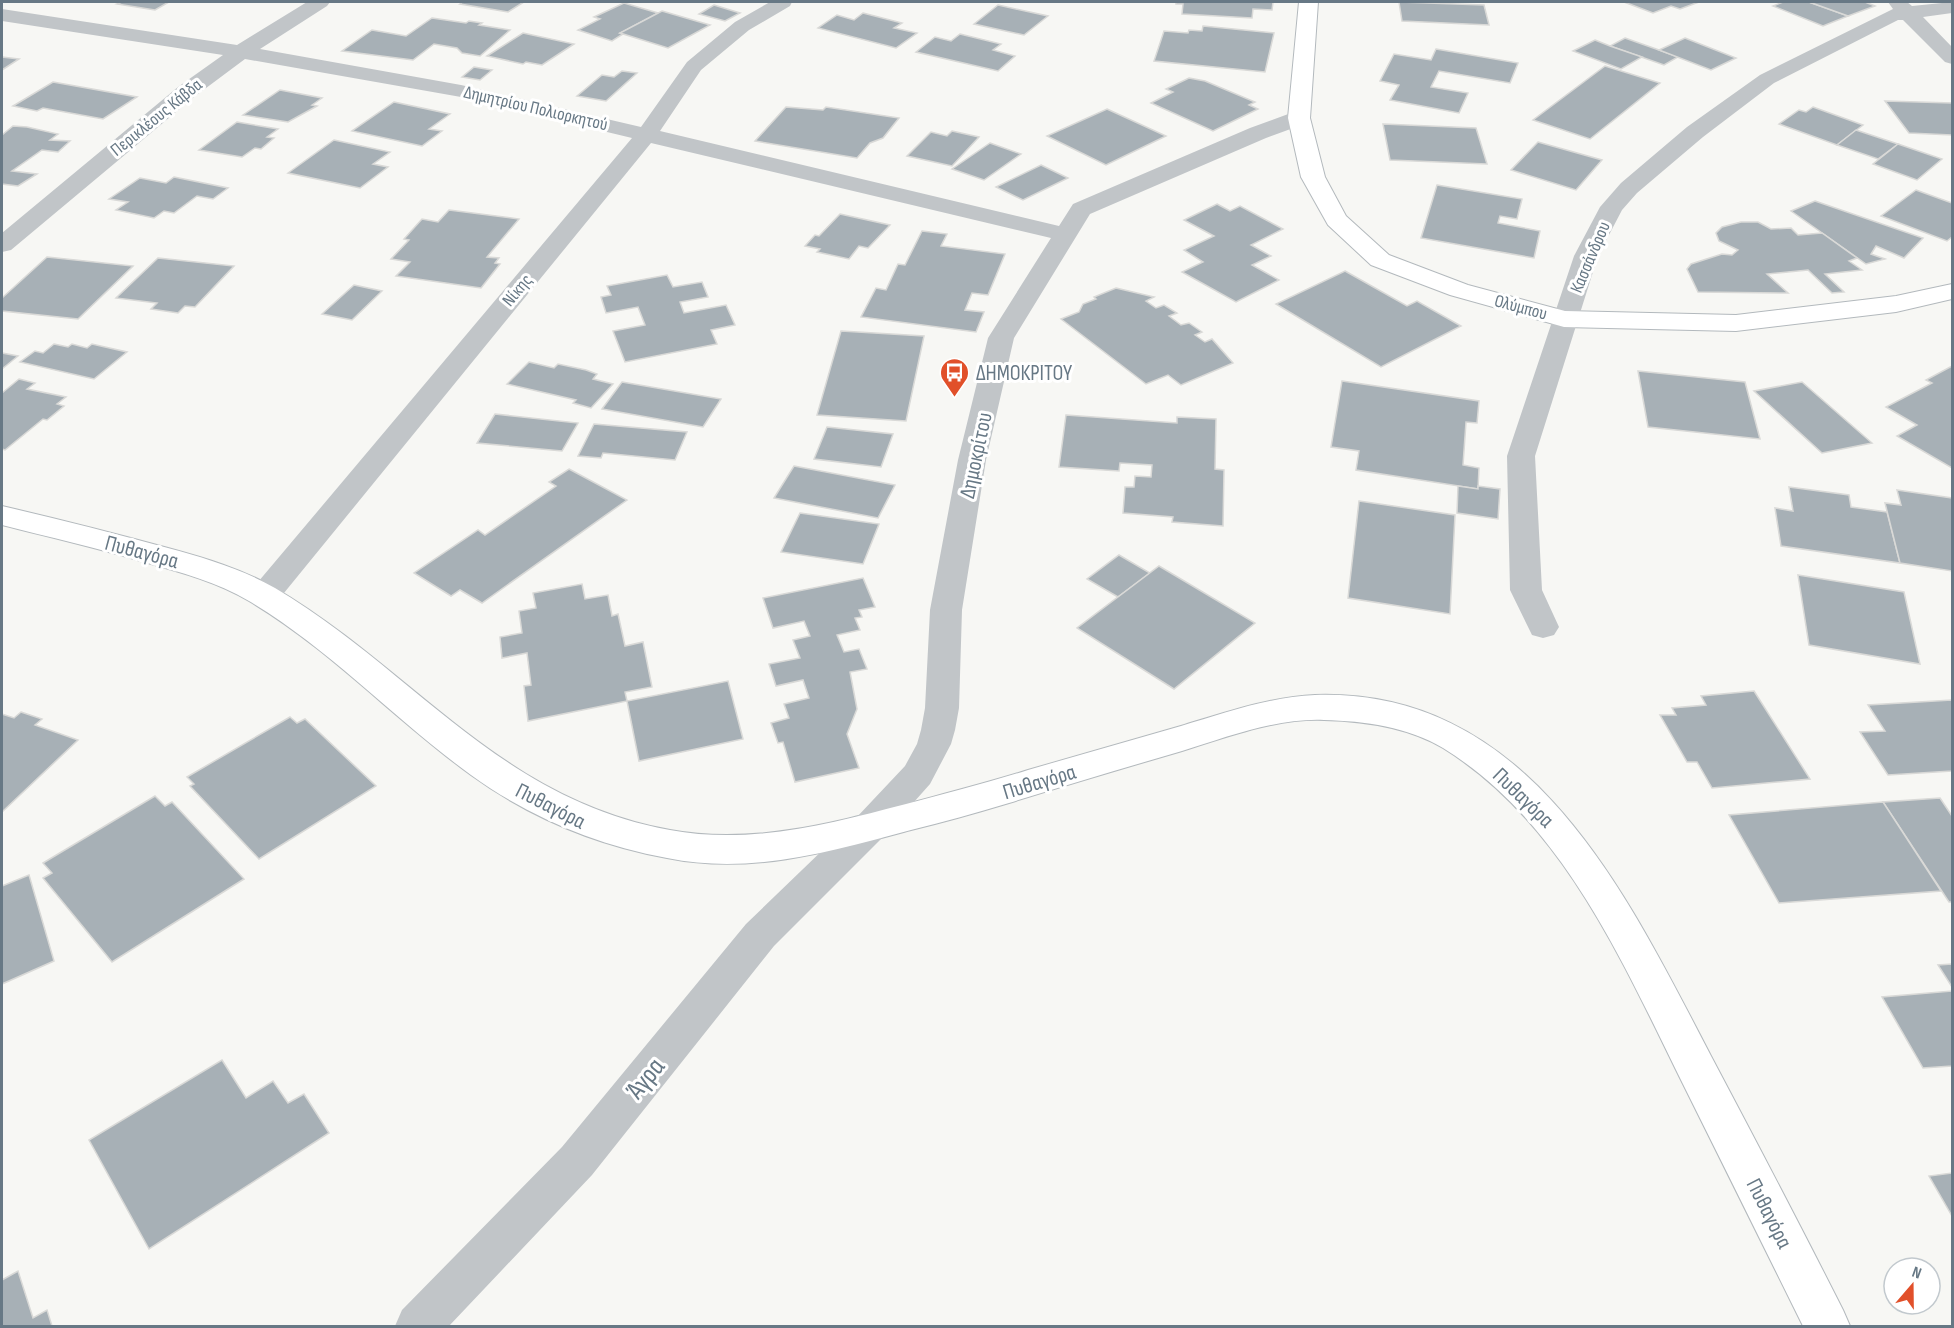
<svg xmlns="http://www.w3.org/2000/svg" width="1954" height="1328" viewBox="0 0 1954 1328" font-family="'Sofia Sans Condensed',sans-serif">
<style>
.building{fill:#a7b0b6;stroke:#d9d9d7;stroke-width:1.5}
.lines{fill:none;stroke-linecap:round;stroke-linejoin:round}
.secondary-casing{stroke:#b3b9bd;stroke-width:2}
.street{fill:#c1c5c8;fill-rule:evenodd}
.secondary{fill:#fff;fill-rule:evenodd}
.labels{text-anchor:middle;stroke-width:6;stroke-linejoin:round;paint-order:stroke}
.far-street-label{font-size:18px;fill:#677885;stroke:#fff}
.poi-label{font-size:22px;fill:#677885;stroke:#fff;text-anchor:start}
.street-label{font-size:22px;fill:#677885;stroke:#fff}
.near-street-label{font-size:27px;fill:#677885;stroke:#fff}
</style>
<rect width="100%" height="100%" fill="#f7f7f4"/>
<!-- building -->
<g class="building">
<path d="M122 2H169L155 10 117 4Z"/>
<path d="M463 2H524L508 12 460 4Z"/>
<path d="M1176 2H1273L1272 10 1253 9 1252 18 1182 14 1183 4H1176Z"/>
<path d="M1399 2 1484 5 1489 25 1402 21Z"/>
<path d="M1624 2H1699L1680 9 1671 6 1653 13Z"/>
<path d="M1783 2H1809L1848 16 1823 26 1773 6Z"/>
<path d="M1809 2H1865L1875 6 1848 16Z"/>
<path d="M624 3 658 13 620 33 623 34 612 41 578 30 600 19 594 17Z"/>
<path d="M714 5 740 13 725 21 699 14Z"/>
<path d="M998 5 1048 16 1024 35 974 24Z"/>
<path d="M662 11 710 25 668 48 620 33Z"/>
<path d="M863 13 902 23 894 28 917 33 896 48 818 28 837 15 854 20Z"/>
<path d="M432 18 466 23 469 21 482 23 479 25 510 30 480 56 462 53 457 48 434 44 413 60 342 51 372 30 406 36Z"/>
<path d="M1203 26 1274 33 1265 72 1154 61 1164 31 1188 33 1189 30 1202 31Z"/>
<path d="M523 33 574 44 542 65 526 62 523 64 487 56Z"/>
<path d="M960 34 1001 44 993 50 1015 56 998 71 916 52 935 37 951 41Z"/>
<path d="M1625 38 1659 50 1678 57 1664 65 1610 46Z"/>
<path d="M1685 38 1736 58 1711 70 1659 50Z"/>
<path d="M1595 40 1610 46 1642 57 1621 69 1573 51Z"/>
<path d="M1436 49 1518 63 1510 83 1439 71 1431 87 1468 93 1459 113 1390 100 1399 85 1380 81 1394 54 1431 60Z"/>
<path d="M2 57 19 59 2 70Z"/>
<path d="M1605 66 1660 83 1590 139 1533 120Z"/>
<path d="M474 67 492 70 480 80 462 77Z"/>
<path d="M622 71 637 73 606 101 577 96 602 75 614 77Z"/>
<path d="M1189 78 1205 81 1255 102 1249 105 1258 109 1213 131 1151 103 1173 92 1166 89Z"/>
<path d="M53 82 137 97 103 119 43 108 37 111 13 106Z"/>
<path d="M280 90 322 98 312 105 317 106 288 122 243 115Z"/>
<path d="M1885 101 1952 103V135L1909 133Z"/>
<path d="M394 102 450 114 429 129 442 131 422 146 352 131Z"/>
<path d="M786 107 823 110 826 107 899 118 883 138 870 143 857 158 755 141Z"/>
<path d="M1813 107 1863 125 1837 145 1779 124 1799 110 1806 112Z"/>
<path d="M1107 109 1166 136 1106 165 1047 136Z"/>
<path d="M237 122 278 129 267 137 274 138 261 149 255 148 242 157 199 150Z"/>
<path d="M1383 124 1476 128 1487 164 1390 160Z"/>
<path d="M13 126 27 127 58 134 50 140 70 141 58 152 42 150 12 171 37 174 18 186 2 184V135Z"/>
<path d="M1856 130 1898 144 1878 159 1837 145Z"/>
<path d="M952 131 979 137 952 166 907 156 931 132 947 136Z"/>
<path d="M334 140 390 152 373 164 388 167 360 188 288 173Z"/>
<path d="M1538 142 1602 160 1576 190 1511 170Z"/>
<path d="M990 143 1021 154 984 180 952 169Z"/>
<path d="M1898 144 1942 159 1917 180 1873 164Z"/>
<path d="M1041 165 1068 178 1023 200 996 187Z"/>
<path d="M174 177 228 188 213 199 197 196 174 213 164 211 154 218 116 210 128 202 109 199 140 178 166 183Z"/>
<path d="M1437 185 1522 199 1517 219 1500 216 1498 223 1540 231 1534 258 1421 238Z"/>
<path d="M1916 190 1952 203V237L1947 241 1881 216Z"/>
<path d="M1815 201 1923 238 1904 258 1876 246 1871 254 1885 259 1866 264 1791 211Z"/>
<path d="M1217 204 1230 211 1240 206 1283 229 1251 245 1271 256 1252 265 1279 280 1236 302 1182 272 1203 262 1184 250 1214 236 1184 220Z"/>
<path d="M449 210 519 219 487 257 499 258 495 263 500 264 481 288 396 276 410 262 391 259 409 240 404 239 422 219 438 222Z"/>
<path d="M840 214 890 225 868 248 859 246 849 259 817 252 820 249 805 246 815 235 819 236Z"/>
<path d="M1741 222H1758L1771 229 1791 228 1798 235 1822 233 1857 258 1849 261 1862 270 1825 274 1844 292 1832 293 1808 270 1767 274 1788 293 1698 292 1687 269 1691 264 1722 254 1732 255 1738 250 1719 241 1716 233 1722 227Z"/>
<path d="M922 231 947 234 941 246 1005 254 988 295 972 293 965 310 984 312 976 332 861 317 876 288 886 290 898 264 905 265Z"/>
<path d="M47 257 133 266 78 319 2 311V298Z"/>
<path d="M158 258 234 266 195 307 185 306 178 313 151 309 157 303 116 298Z"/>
<path d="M1345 271 1407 306 1417 301 1461 326 1381 367 1276 304Z"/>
<path d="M667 275 673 287 702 282 708 297 680 302 684 313 726 305 735 325 711 330 717 344 625 362 613 331 645 325 638 307 606 313 601 297 611 295 607 286Z"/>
<path d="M354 285 382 291 352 320 322 314Z"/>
<path d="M1116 288 1154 297 1146 301 1156 308 1164 305 1177 313 1169 316 1181 325 1189 323 1202 332 1195 335 1205 342 1212 339 1233 363 1181 385 1168 375 1146 384 1061 319 1079 312 1083 304 1096 299 1094 297Z"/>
<path d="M841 331 924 336 906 421 817 415Z"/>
<path d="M54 344 68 347 72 344 87 348 92 344 127 352 94 379 20 362 35 351 43 353Z"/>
<path d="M2 353 18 356 2 369Z"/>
<path d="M529 362 554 368 558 364 586 370 597 374 593 379 613 384 591 408 573 403 576 400 507 384Z"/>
<path d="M1952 366V468L1897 436 1917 425 1886 407 1932 383 1926 380Z"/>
<path d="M1638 371 1745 382 1760 439 1648 427Z"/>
<path d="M19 379 35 383 27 389 66 397 57 404 64 406 47 420 43 419 5 450 2 449V393Z"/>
<path d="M1342 381 1479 401 1477 423 1466 422 1463 465 1479 468 1478 489 1356 470 1359 451 1331 447Z"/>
<path d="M622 382 721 399 703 427 602 409Z"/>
<path d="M1802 382 1872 443 1822 453 1754 391Z"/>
<path d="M495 414 578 423 562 451 477 443Z"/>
<path d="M1066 415 1177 423V417L1216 419 1215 469 1224 470 1223 526 1172 522 1173 517 1123 513 1125 487H1134L1135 476 1151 477 1152 465 1120 463 1119 471 1059 467Z"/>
<path d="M594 424 687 432 675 460 603 453 601 458 578 456Z"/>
<path d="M827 427 893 434 881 467 814 459Z"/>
<path d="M794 466 895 485 878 518 774 498Z"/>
<path d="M569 469 627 500 482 603 460 590 451 596 414 573 478 530 485 535 556 486 549 482Z"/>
<path d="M1458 486 1478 489V486L1500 489 1498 519 1457 513Z"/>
<path d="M1789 487 1849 495 1851 507 1887 512 1900 563 1781 546 1775 508 1793 511Z"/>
<path d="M1897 490 1952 498V571L1900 563 1885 503 1901 505Z"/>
<path d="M1359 501 1455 515 1450 614 1348 598Z"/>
<path d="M800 513 879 524 863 564 781 552Z"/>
<path d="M1119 555 1150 573 1118 597 1087 579Z"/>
<path d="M1159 566 1255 623 1174 689 1077 628Z"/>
<path d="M1798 575 1904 592 1920 664 1809 645Z"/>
<path d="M863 578 875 607 859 610 862 617 855 618 860 630 837 635 844 652 859 649 867 669 850 672 857 709 847 734 859 768 795 782 783 742 778 743 771 723 789 718 784 704 809 698 803 680 776 686 769 664 800 658 793 640 810 636 804 621 773 628 763 598Z"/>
<path d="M582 584 585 599 608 595 612 616 618 614 625 646 643 642 652 687 625 692 627 701 528 721 524 686 531 685 527 653 502 658 500 637 522 633 519 611 536 608 533 593Z"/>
<path d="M728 681 743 739 639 761 627 701Z"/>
<path d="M1754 691 1810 779 1712 788 1697 762H1687L1660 715H1676L1672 708 1706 705 1701 696Z"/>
<path d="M1952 700V771L1888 775 1860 732 1885 731 1868 705Z"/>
<path d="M21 712 42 719 35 725 78 740 2 812V714L14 718Z"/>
<path d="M290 717 297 723 305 719 376 786 259 859 190 786 194 784 187 777Z"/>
<path d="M155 796 165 806 172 802 244 879 112 962 43 878 52 873 43 863Z"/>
<path d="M1940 798 1952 816V902H1949L1883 802Z"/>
<path d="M1883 802 1941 891 1779 903 1729 815Z"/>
<path d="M29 875 54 961 2 984V886Z"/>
<path d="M1952 964V987L1938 965Z"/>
<path d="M1952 991V1066L1923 1068 1882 997Z"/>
<path d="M222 1060 246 1098 273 1081 288 1103 304 1094 329 1133 149 1249 89 1140Z"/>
<path d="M1952 1173V1216L1929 1176Z"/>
<path d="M18 1271 33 1318 47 1310 52 1326H2V1280Z"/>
</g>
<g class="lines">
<defs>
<g id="secondary">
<path d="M1299 2H1318L1310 118 1325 177 1346 216 1389 255 1468 285 1565 311 1736 315 1896 296 1952 284V299L1896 312 1736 331 1564 327 1450 295 1371 265 1328 225 1301 177 1288 118Z"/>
<path d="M2 506C58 519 113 533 168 548 205 558 242 569 275 588 415 671 499 799 670 830 750 845 829 824 906 804 947 793 987 783 1028 770 1079 755 1130 741 1181 726 1224 713 1269 697 1315 695 1530 688 1626 893 1711 1056 1756 1141 1800 1225 1843 1310L1850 1326H1803C1763 1245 1723 1164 1683 1084 1623 963 1563 822 1443 748 1408 727 1365 721 1324 720 1276 718 1227 737 1182 751 1124 768 1066 785 1009 803 976 813 944 822 911 830 830 852 750 875 667 858 596 845 529 817 471 775 395 720 330 649 249 601 217 582 180 572 144 562 97 548 49 537 2 525Z"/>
</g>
</defs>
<!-- secondary casing -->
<use href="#secondary" class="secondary-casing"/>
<!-- street -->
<g class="street">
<path d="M307 2H330L327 6 260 49 461 85 641 127 687 62 735 22 770 2H792L790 6 749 30 701 70 660 131 1059 226 1073 204 1250 128 1291 113 1299 111 1307 113 1310 118 1307 123 1266 138 1090 214 1014 338 986 460 962 610 959 708 955 730 951 744 930 784 882 838 774 946 592 1175 449 1326H395L402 1310 562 1147 746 924 856 818 905 766 917 744 921 730 925 708 930 610 958 460 988 338 1051 238 651 143 275 604 264 607 253 604 248 596 253 588 632 138 461 97 245 59 194 97 11 250 2 252V233L178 87 223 55 2 21V9L237 45Z"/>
<path d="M1888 2H1907L1912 6 1952 2V13L1923 17 1952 47V64L1945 62 1903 20H1898L1774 83 1703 137 1637 193 1622 210 1598 256 1535 456 1542 590 1559 627 1554 635 1543 638 1532 635 1510 590 1507 456 1574 256 1600 207 1621 183 1687 127 1760 75 1893 9Z"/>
</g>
<!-- secondary -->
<use href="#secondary" class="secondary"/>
</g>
<!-- icons -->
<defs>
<symbol id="bus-pin" viewBox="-11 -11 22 30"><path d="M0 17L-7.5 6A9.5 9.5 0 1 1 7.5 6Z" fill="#e1502a" stroke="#fff"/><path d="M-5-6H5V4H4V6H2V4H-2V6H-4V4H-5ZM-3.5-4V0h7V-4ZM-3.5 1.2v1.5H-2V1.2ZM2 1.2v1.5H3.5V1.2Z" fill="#fff"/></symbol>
</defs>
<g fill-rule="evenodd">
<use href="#bus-pin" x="938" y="356" width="33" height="45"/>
</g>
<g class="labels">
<!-- far-street labels -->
<g class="far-street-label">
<text transform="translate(536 108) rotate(13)" y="6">Δημητρίου Πολιορκητού</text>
<text transform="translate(156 117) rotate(-39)" y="6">Περικλέους Κάβδα</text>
<text transform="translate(1590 257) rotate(-67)" y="6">Κασσάνδρου</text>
<text transform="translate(517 290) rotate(-50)" y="6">Νίκης</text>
<text transform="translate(1521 307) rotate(15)" y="6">Ολύμπου</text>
</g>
<!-- poi labels -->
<g class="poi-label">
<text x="976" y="380">ΔΗΜΟΚΡΙΤΟΥ</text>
</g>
<!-- street labels -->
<g class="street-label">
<text transform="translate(975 455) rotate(-78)" y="8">Δημοκρίτου</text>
<text transform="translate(142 551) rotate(15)" y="8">Πυθαγόρα</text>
<text transform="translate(1039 781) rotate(-17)" y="8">Πυθαγόρα</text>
<text transform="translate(1524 797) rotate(44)" y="8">Πυθαγόρα</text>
<text transform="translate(551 805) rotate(27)" y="8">Πυθαγόρα</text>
<text transform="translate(1770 1213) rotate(63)" y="8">Πυθαγόρα</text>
</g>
<!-- near-street labels -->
<g class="near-street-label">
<text transform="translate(645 1078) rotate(-51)" y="9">Άγρα</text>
</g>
</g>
<!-- border -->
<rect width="1954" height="1328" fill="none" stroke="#677885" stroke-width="6"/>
<!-- north arrow -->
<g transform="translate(1912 1286) rotate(20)"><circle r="28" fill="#ffffff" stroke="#c2c9ce" stroke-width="1.5"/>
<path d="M0-4.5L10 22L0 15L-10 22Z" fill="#e1502a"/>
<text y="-9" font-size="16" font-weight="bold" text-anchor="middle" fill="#677885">N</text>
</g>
</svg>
